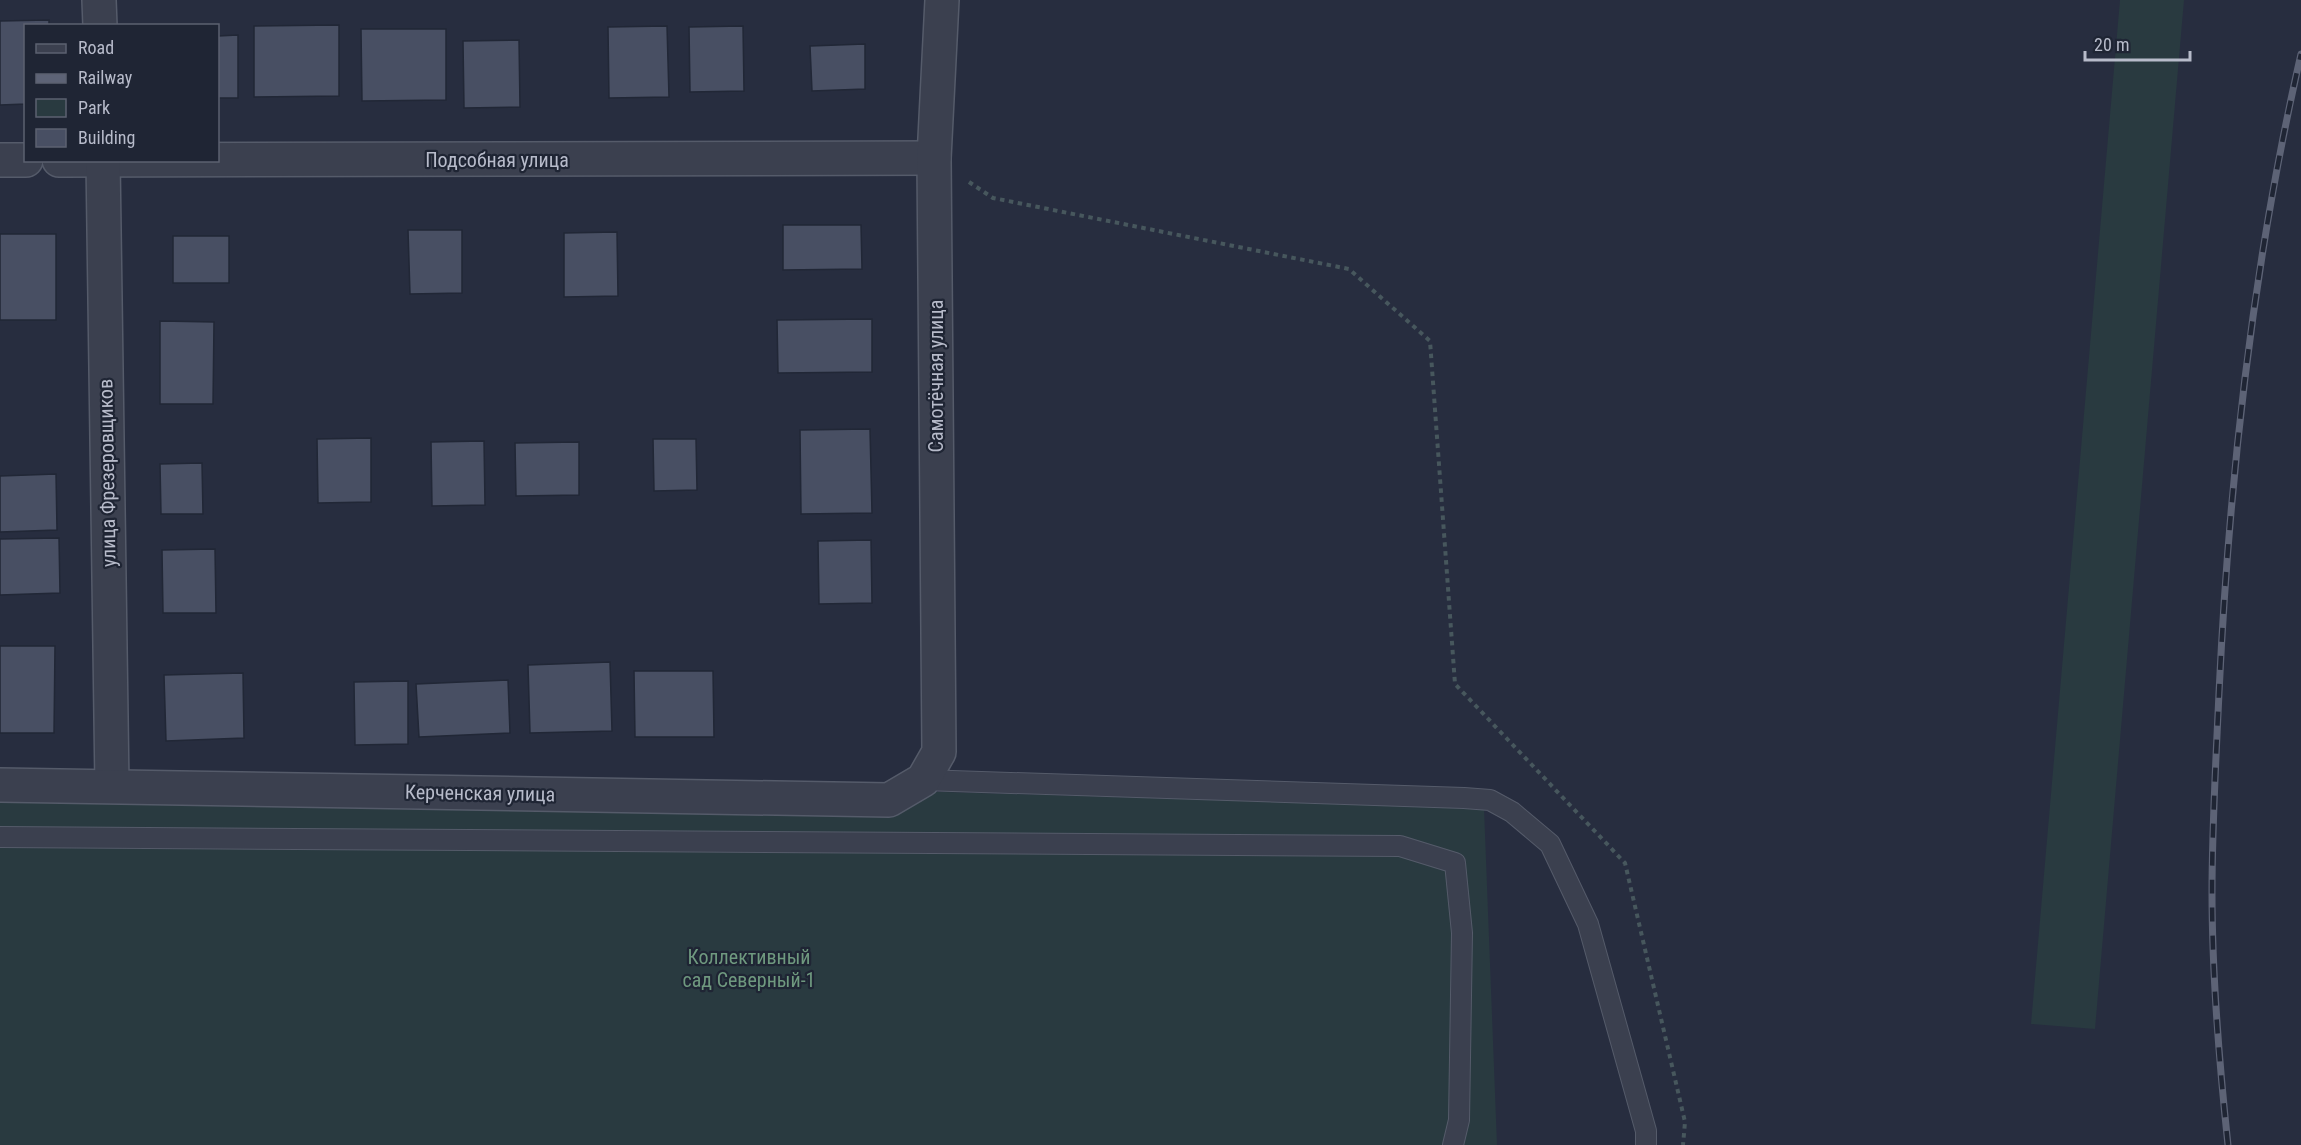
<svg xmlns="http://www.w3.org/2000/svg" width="2301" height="1145" viewBox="0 0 2301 1145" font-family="'Roboto Condensed',sans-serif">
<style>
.green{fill:#293a40}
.building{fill:#484f63;stroke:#212736;stroke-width:1.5}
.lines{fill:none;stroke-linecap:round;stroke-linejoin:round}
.service-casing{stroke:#555b6a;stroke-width:22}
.minor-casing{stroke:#555b6a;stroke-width:36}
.path{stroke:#47575d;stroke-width:4;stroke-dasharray:4.5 4.5;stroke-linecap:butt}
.service{stroke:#3b404f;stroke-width:20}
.minor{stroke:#3b404f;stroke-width:33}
.rail-casing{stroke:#5d6376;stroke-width:7}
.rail{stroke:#1f2534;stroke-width:4.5;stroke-dasharray:14;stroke-linecap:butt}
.labels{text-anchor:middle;stroke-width:4.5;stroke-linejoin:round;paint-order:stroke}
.street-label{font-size:20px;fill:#b7bbca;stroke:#1f2534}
.park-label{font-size:20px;fill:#6f997f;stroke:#1f2534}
</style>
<rect width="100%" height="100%" fill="#272d3f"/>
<!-- green -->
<g class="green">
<path d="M2120 0H2184L2095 1029 2031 1024Z"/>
<path d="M945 792 1484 808 1497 1145H0V793Z"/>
</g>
<!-- building -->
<g class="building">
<path d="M49 20V26H26V104L0 105V21Z"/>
<path d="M339 25V96L254 97V26Z"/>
<path d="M667 26 669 97 609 98 608 27Z"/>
<path d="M743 26 744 91 690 92 689 27Z"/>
<path d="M361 29H446V100L362 101Z"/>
<path d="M238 35V98H218V36Z"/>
<path d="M519 40 520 107 464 108 463 41Z"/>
<path d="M865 44V89L812 91 810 46Z"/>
<path d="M783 225H861L862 269 783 270Z"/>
<path d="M408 230H462V293L410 294Z"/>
<path d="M617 232 618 296 564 297V233Z"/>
<rect x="0" y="234" width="56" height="86"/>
<rect x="173" y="236" width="56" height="47"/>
<path d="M872 319V372L778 373 777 320Z"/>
<path d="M160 321 214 322 213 404H160Z"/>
<path d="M870 429 872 513 801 514 800 430Z"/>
<path d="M371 438V502L318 503 317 439Z"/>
<path d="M653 439H696L697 490 654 491Z"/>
<path d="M484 441 485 505 432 506 431 442Z"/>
<path d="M579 442V495L516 496 515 443Z"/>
<path d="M202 463 203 514H161L160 464Z"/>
<path d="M56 474 57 530 0 532V476Z"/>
<path d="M59 538 60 593 0 595V539Z"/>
<path d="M871 540 872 603 819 604 818 541Z"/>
<path d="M215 549 216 613H163L162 550Z"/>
<path d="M0 646H55L54 733H0Z"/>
<path d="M610 662 612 731 530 733 528 665Z"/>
<path d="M634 671H713L714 737H635Z"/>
<path d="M243 673 244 738 166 741 164 675Z"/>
<path d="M508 680 510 733 419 737 416 684Z"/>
<path d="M408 681V744L355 745 354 682Z"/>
</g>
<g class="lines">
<defs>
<g id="service">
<path d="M923 780 1464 798 1490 800 1512 812 1550 844 1588 924 1646 1131V1145"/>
<path d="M0 837 1400 846 1455 863 1462 933 1459 1120 1453 1145"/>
</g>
<g id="minor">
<path d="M99 0 100 26"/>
<path d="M0 160H26"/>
<path d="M59 160 934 158"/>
<path d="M103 160 112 786"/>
<path d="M0 785 889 800 923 780 939 752 934 158 942 0"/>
</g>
</defs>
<!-- service casing -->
<use href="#service" class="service-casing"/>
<!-- minor casing -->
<use href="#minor" class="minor-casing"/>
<!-- path -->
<path class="path" d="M969 182 993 198 1349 269 1430 341 1455 684 1625 863 1685 1122 1683 1145"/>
<!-- service -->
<use href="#service" class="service"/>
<!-- minor -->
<use href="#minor" class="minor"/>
<defs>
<path id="rail" d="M2228 1145C2219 1061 2212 976 2212 892 2212 826 2216 759 2219 693 2229 480 2253 262 2301 54"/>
</defs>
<!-- rail casing -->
<use href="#rail" class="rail-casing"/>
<!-- rail -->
<use href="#rail" class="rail"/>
</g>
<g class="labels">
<!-- street labels -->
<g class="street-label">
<text x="497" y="167">Подсобная улица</text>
<text transform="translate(936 376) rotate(-90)" y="7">Самотёчная улица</text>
<text transform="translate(107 473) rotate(-91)" y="7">улица Фрезеровщиков</text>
<text transform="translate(480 793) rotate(1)" y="7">Керченская улица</text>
</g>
<!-- park labels -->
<g class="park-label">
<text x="749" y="964">Коллективный<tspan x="749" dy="23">сад Северный-1</tspan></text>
</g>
</g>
<!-- legend -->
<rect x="24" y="24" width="195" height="138" fill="#1f2534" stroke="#5c6170" stroke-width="1.5"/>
<rect x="36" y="44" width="30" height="9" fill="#3b404f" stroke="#5c6170" stroke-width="1.5"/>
<text x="78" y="54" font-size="18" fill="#b7bbca">Road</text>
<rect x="36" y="74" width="30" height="9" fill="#5d6376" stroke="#5c6170" stroke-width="1.5"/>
<text x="78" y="84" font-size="18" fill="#b7bbca">Railway</text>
<rect x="36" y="99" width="30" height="18" fill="#293a40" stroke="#5c6170" stroke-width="1.5"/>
<text x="78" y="114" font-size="18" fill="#b7bbca">Park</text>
<rect x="36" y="129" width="30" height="18" fill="#484f63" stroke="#5c6170" stroke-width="1.5"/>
<text x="78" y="144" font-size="18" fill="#b7bbca">Building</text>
<!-- scale -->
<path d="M2085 51v9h105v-9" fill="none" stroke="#b7bbca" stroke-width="3"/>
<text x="2094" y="51" font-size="18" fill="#b7bbca" stroke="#1f2534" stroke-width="4.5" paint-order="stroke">20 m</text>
</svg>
